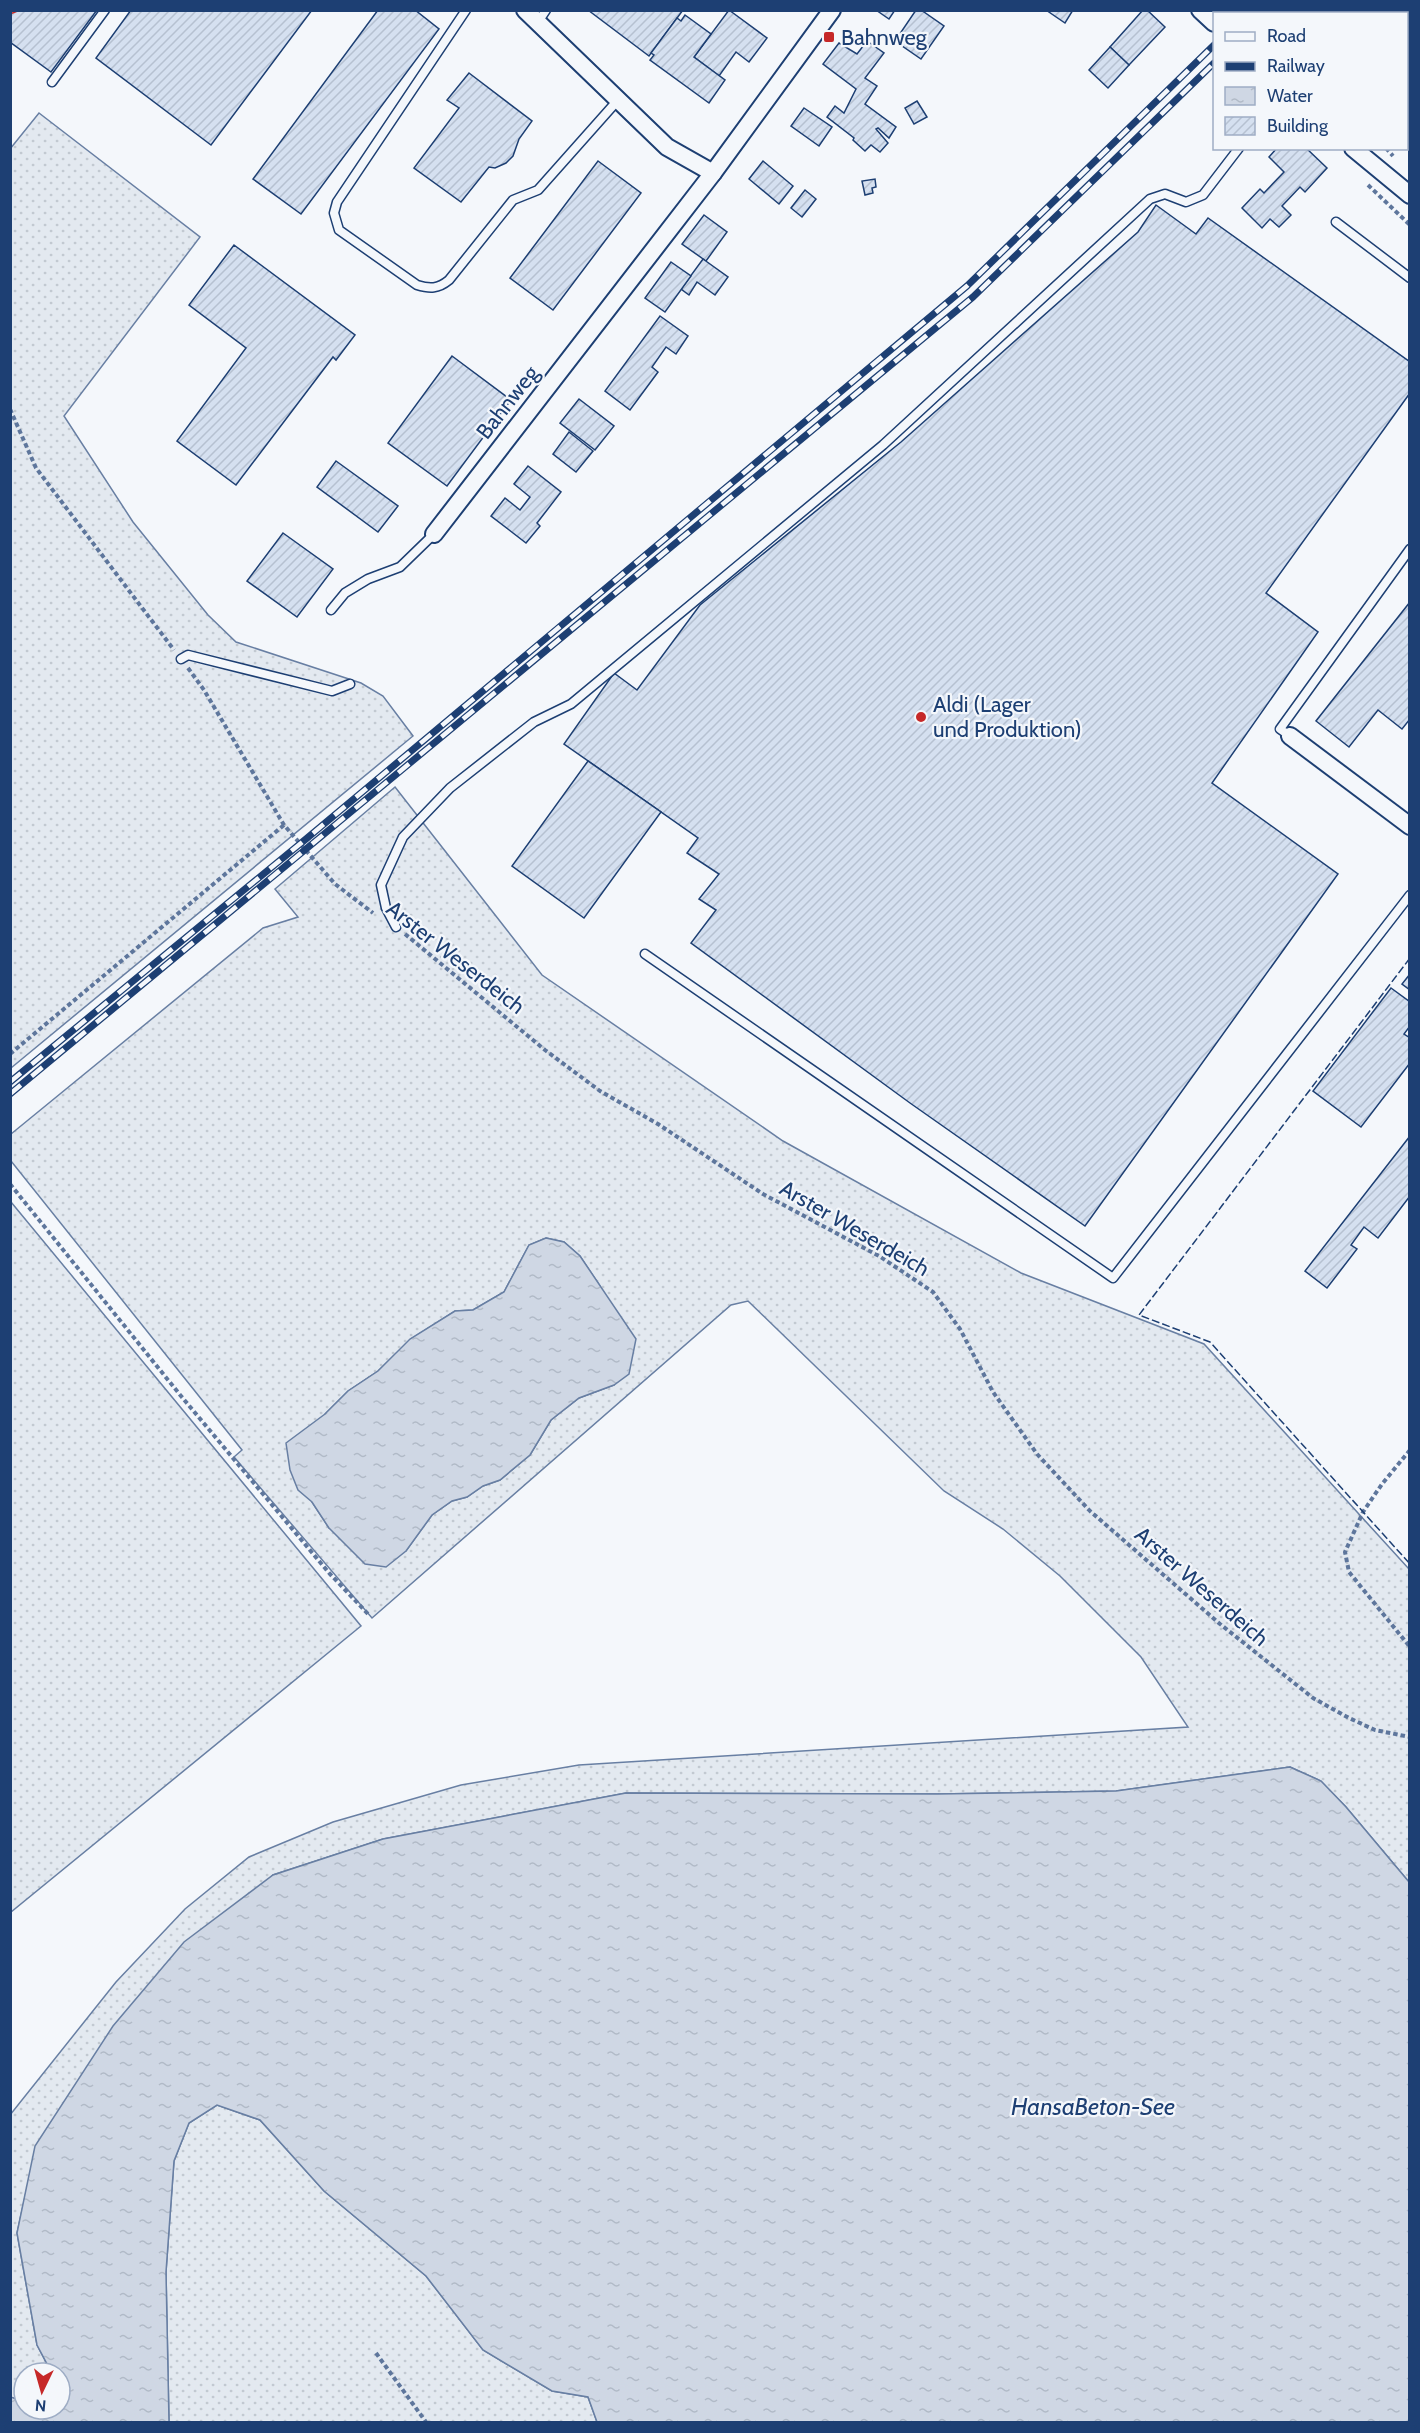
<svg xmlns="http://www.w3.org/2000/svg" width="1420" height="2433" viewBox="0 0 1420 2433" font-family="Cabin,sans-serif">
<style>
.grass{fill:url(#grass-dots);stroke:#687fa3;stroke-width:1.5;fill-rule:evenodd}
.water{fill:url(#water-ripples);stroke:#687fa3;stroke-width:1.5}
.building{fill:url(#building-hatch);stroke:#1d3f73;stroke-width:1.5}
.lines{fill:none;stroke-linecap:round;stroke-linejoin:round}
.lane-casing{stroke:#1d3f73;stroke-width:11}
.street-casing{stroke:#1d3f73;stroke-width:20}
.path{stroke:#5e769c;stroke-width:4;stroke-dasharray:4.5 3;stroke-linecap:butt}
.lane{stroke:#f4f7fb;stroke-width:8}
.street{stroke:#f4f7fb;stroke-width:16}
.rail-casing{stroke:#1d3f73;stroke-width:7}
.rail{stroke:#f4f7fb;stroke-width:4.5;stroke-dasharray:14;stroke-linecap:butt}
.fence{stroke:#1d3f73;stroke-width:1.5;stroke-dasharray:8 3;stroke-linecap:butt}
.power{stroke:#c62828;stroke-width:1.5;stroke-dasharray:21 4.5 3 4.5;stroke-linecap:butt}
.poi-dot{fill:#c62828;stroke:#f4f7fb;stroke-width:2}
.labels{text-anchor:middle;stroke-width:4.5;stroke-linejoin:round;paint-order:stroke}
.poi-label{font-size:22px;fill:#1d3f73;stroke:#f4f7fb;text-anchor:start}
.street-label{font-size:22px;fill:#1d3f73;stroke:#f4f7fb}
.water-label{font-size:24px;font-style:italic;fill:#1d3f73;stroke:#f4f7fb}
</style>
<defs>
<pattern id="grass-dots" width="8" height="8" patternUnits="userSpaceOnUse" patternTransform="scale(1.5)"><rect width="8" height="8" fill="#e3e9f0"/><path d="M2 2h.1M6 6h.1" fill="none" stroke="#c2c9d1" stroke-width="1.8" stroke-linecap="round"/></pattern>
<pattern id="water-ripples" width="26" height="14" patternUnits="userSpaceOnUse" patternTransform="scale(1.5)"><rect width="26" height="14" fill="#cfd7e4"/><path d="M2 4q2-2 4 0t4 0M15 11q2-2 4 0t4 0" fill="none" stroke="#b1bac7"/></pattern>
<pattern id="building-hatch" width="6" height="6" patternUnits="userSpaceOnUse" patternTransform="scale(1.5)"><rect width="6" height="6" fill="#d5e0f0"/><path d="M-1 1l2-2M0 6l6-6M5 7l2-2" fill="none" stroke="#b6c1d1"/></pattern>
</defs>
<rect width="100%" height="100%" fill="#f4f7fb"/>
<!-- grass -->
<g class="grass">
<path d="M1313 10 1409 11V62L1407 60 1406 14H1313Z"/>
<path d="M39 113 200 237 64 416 133 522 208 615 236 642 361 683 383 696 413 736 11 1068 10 149Z"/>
<path d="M395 787 542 975 783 1141 1021 1273 1204 1344 1409 1569V1882L1346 1807 1321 1781 1290 1767 1116 1791 937 1794 626 1793 383 1839 273 1875 36 2147 17 2233 37 2345 47 2364V2373H24V2402L10 2397V2115L116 1982 185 1909 249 1857 333 1822 461 1785 579 1765 1188 1727 1141 1657 1060 1576 1003 1529 944 1491 748 1301 731 1305 372 1618 234 1457 242 1450 11 1161V1134L263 928 298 917 275 889ZM546 1238 564 1242 580 1256 600 1286 614 1385 579 1398 551 1420 530 1455 500 1480 483 1486 467 1497 452 1501 432 1515 406 1551 329 1528 312 1502 325 1414 348 1391 378 1371 411 1339 455 1311 473 1310 504 1292 529 1245Z"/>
<path d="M11 1202 361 1626 11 1912H10Z"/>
<path d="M217 2105 260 2120 324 2191 426 2276 483 2350 552 2391 588 2397 597 2422H169L166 2272 174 2161 189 2123Z"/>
</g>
<!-- water -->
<g class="water">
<path d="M546 1238 564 1242 580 1256 636 1339 629 1374 614 1385 579 1398 551 1420 530 1455 500 1480 483 1486 467 1497 452 1501 432 1515 406 1551 386 1567 365 1564 329 1528 312 1502 298 1490 290 1470 286 1443 325 1414 348 1391 378 1371 410 1339 455 1311 473 1310 504 1292 529 1245Z"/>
<path d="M1290 1767 1321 1781 1346 1807 1409 1882V2422H597L588 2397 552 2391 483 2350 426 2276 324 2191 260 2120 217 2105 189 2123 174 2161 166 2272 169 2422H11V2397L24 2402V2409H60V2373H47V2364L37 2345 17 2233 35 2146 113 2026 184 1942 273 1875 383 1839 626 1793 937 1794 1116 1791Z"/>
</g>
<!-- building -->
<g class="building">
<path d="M10 10H97L51 72 10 42Z"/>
<path d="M131 10H312L211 145 96 58Z"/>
<path d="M378 10H415L439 29 301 214 253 179Z"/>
<path d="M588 10H683L649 56Z"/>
<path d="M729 10 767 38 749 62 736 52 719 76 694 57Z"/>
<path d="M876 10H895L889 19Z"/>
<path d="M916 10H921L944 26 921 59 895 41Z"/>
<path d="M1046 10H1073L1065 23Z"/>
<path d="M1143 10H1147L1165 27 1129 65 1110 47Z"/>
<path d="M685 15 711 34 694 57 725 80 709 103 650 60 654 55 651 53 677 18 681 21Z"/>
<path d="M867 41 884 53 865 78 877 86 865 104 896 127 889 138 878 128 876 129 888 143 880 152 871 145 865 151 853 140 854 138 827 117 835 106 844 113 856 89 823 64 839 43 857 54Z"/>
<path d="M1110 47 1129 65 1108 88 1089 70Z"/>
<path d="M469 73 532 121 519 139 513 156 506 163 495 168 489 167 461 202 414 168 459 108 447 100Z"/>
<path d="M917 101 927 117 914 124 905 108Z"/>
<path d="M804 108 832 127 819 146 791 126Z"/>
<path d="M1277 148H1306L1327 168 1305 192 1300 187 1282 206 1291 215 1279 227 1270 219 1262 228 1242 208 1260 189 1264 193 1284 172 1269 157Z"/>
<path d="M598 161 641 193 553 310 510 278Z"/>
<path d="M763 161 793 186 779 204 749 179Z"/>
<path d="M875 179 876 187 872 188 873 193 865 195 862 181Z"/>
<path d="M805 190 816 199 802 217 791 208Z"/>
<path d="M1156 205 1196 234 1208 218 1410 362V393L1266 593 1318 632 1212 783 1338 874 1085 1226 910 1103 691 943 716 910 699 899 719 874 687 853 698 838 564 744 614 673 637 690 700 605 901 442 1138 232Z"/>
<path d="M704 215 727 232 706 261 682 244Z"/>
<path d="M234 245 355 335 336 360 333 357 236 485 177 441 246 348 189 305Z"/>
<path d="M703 259 728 277 715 295 697 282 689 295 681 289Z"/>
<path d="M671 262 691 276 665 312 645 298Z"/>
<path d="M660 316 688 336 676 354 666 347 652 367 658 372 630 410 605 391Z"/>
<path d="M452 356 511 400 447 486 388 443Z"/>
<path d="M579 399 614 426 595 450 560 423Z"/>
<path d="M569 432 593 451 576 472 553 454Z"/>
<path d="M336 461 398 506 378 532 317 487Z"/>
<path d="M528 466 561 492 537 523 540 526 526 543 491 516 505 498 520 510 530 497 514 484Z"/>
<path d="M283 533 333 569 297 617 247 581Z"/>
<path d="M1410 602V719L1402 729 1378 710 1349 747 1316 721Z"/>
<path d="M588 761 661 812 584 918 512 866Z"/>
<path d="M1410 974V990L1402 984Z"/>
<path d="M1391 988 1410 1002V1026L1404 1034 1410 1038V1063L1361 1127 1313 1091Z"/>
<path d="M1410 1136V1196L1378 1238 1364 1227 1351 1245 1357 1249 1327 1288 1305 1271Z"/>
</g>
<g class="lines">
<defs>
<g id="lane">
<path d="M466 10 337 202 334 213 339 230 417 285C430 289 438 289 449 280L513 200 538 190 618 100"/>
<path d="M538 22 546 10"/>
<path d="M52 82 105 10"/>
<path d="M1336 222 1410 278"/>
<path d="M331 610 345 593 368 579 400 567 434 534"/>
<path d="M181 659 188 655 332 691 350 684"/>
<path d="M1290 736 1280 729 1410 549"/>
<path d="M396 927 386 908 381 885 403 837 450 788 534 722 571 704 883 445 1150 199 1165 194 1186 202 1203 195 1239 148"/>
<path d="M645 954 1113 1278 1410 895"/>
</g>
<g id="street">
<path d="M525 10 667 147 713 173"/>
<path d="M1200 10 1214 23"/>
<path d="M1353 148 1410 195"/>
<path d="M434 534 713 173 832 10"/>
<path d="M1290 736 1410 826"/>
</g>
</defs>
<!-- lane casing -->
<use href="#lane" class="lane-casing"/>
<!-- street casing -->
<use href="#street" class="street-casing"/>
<!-- path -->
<g class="path">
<path d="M1305 14V10"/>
<path d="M1386 148 1393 156"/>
<path d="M1368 185 1410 225"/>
<path d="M10 409 36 468 174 650"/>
<path d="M188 668 204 690 284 825 335 884 373 913"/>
<path d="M405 934 545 1050 600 1091 658 1124 763 1194 879 1256 933 1292 960 1329 993 1392 1037 1454 1090 1511 1220 1624 1313 1698 1349 1718 1375 1730 1410 1737"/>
<path d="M10 1054 284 825"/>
<path d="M10 1184 181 1396 330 1574 369 1615"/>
<path d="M1410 1450 1382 1484 1363 1512 1345 1552 1349 1572 1410 1647"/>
<path d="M376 2353 426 2422"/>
</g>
<!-- lane -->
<use href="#lane" class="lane"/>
<!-- street -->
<use href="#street" class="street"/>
<defs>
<g id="rail">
<path d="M1244 14 1247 10"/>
<path d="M1262 14 1265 10"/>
<path d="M10 1082 306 839 967 286 1214 45"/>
<path d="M10 1094 973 297 1214 63"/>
</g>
</defs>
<!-- rail casing -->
<use href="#rail" class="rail-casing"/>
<!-- rail -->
<use href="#rail" class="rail"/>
<!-- fence -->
<path class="fence" d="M1410 958 1139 1315 1210 1342 1410 1564"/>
<!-- power -->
<path class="power" d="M10 14 20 10"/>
</g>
<!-- markers -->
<g class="poi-dot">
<rect x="823" y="31" width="12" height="12" rx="3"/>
<circle cx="921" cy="717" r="6"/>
</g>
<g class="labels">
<!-- poi labels -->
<g class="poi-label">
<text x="841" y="45">Bahnweg</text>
<text x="933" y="712">Aldi (Lager<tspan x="933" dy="25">und Produktion)</tspan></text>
</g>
<!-- street labels -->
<g class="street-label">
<text transform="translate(507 402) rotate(-52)" y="8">Bahnweg</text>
<text transform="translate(456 957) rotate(38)" y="8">Arster Weserdeich</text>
<text transform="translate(855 1228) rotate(30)" y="8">Arster Weserdeich</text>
<text transform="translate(1202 1586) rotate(41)" y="8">Arster Weserdeich</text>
</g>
<!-- water labels -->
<g class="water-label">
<text x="1093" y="2115">HansaBeton-See</text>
</g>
</g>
<!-- border -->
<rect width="1420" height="2433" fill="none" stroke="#1d3f73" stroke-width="24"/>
<!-- legend -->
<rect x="1213" y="12" width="195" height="138" fill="#f4f7fb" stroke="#9eadc5" stroke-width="1.5"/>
<rect x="1225" y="32" width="30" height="9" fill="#f4f7fb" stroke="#9eadc5" stroke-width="1.5"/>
<text x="1267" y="42" font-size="18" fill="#1d3f73">Road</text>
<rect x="1225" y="62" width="30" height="9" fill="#1d3f73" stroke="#9eadc5" stroke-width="1.5"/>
<text x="1267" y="72" font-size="18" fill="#1d3f73">Railway</text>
<rect x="1225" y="87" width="30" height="18" fill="url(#water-ripples)" stroke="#9eadc5" stroke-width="1.5"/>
<text x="1267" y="102" font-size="18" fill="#1d3f73">Water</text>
<rect x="1225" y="117" width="30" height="18" fill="url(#building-hatch)" stroke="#9eadc5" stroke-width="1.5"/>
<text x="1267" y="132" font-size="18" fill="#1d3f73">Building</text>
<!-- north arrow -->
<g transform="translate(42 2391) rotate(185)"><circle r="28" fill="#f4f7fb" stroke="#9eadc5" stroke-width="1.5"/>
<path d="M0-4.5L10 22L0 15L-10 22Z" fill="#c62828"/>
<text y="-9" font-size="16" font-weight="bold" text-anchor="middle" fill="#1d3f73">N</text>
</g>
</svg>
